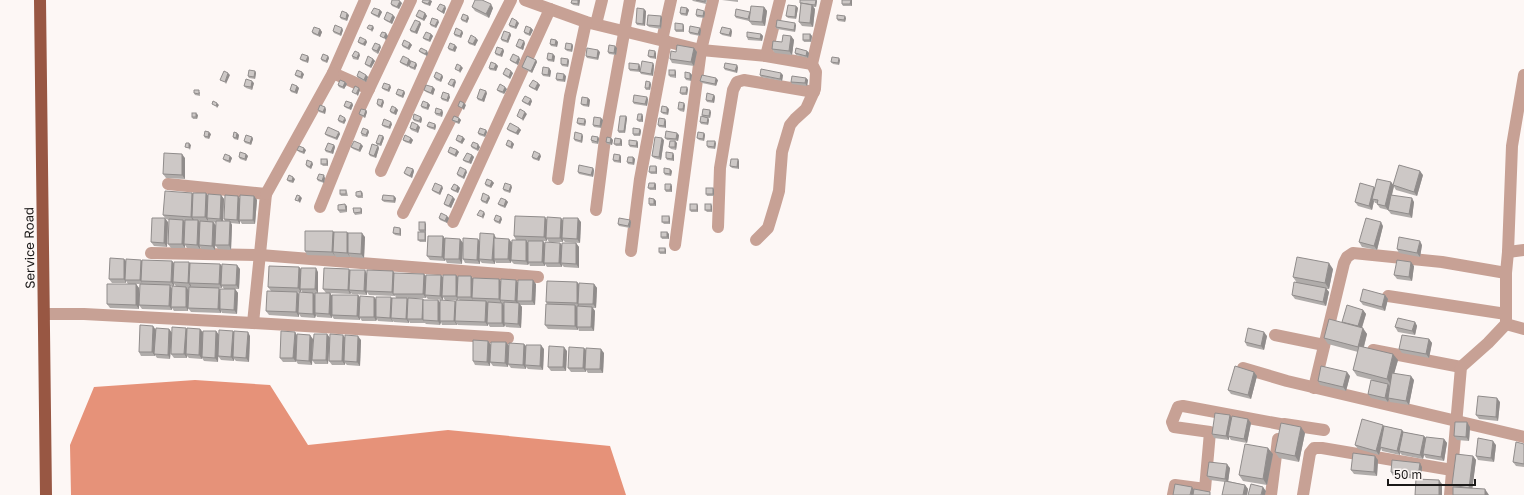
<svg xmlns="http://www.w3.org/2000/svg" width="1524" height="495" viewBox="0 0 1524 495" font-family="'Golos Text',sans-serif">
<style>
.water{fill:#e69279}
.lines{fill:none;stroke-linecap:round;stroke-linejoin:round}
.minor{stroke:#c7a195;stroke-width:12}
.major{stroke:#985743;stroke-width:12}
.wall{fill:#b0acaa;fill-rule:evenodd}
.shaded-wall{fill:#908c8b}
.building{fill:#cdc8c6;stroke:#908c8b}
.labels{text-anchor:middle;stroke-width:4;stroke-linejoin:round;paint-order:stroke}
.street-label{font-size:13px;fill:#1b1918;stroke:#fdf7f5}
</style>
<rect width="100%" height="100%" fill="#fdf7f5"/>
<!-- water -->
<path class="water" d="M195 380 270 385 308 445 448 430 610 446 626 495H71L70 445 94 387Z"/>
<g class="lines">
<!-- minor -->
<g class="minor">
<path d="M365 0 333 73 369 89"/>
<path d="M525 0 586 22 701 50 766 56 812 64"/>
<path d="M596 24 602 0"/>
<path d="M662 40 671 0"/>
<path d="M766 56 780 0"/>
<path d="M381 171 458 0"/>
<path d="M558 179 570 96 586 22"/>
<path d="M168 184 266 194 253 323"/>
<path d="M266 194 333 73"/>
<path d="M320 207 360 108 411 0"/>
<path d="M596 210 605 139 630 0"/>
<path d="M403 213 511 0"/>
<path d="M453 222 550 9"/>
<path d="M718 227 720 168 733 90 737 82 744 80 814 92"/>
<path d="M756 240 768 228 775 205 779 191 782 152 790 125 795 119 806 109 815 89 816 72 812 64 827 0"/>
<path d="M675 245 701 50 713 0"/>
<path d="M631 251 640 179 666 41"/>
<path d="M1508 252 1524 250"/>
<path d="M151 253 260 255 538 277"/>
<path d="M1388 296 1506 314"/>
<path d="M44 314H84L253 323 508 338"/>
<path d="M1506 324 1524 329"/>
<path d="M1275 335 1324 345"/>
<path d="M1373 350 1461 367"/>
<path d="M1243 368 1287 381 1524 437"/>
<path d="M1314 388 1344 263 1347 257 1353 253 1442 262 1506 273"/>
<path d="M1284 424 1324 430"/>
<path d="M1173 495 1175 485 1205 489 1210 432 1174 427 1172 422 1178 407 1183 406 1280 424"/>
<path d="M1271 495 1278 439"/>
<path d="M1303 495 1310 453 1314 448H1322L1452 470"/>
<path d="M1450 495 1461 367 1488 343 1506 324V273L1508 252 1512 146 1524 75"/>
</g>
<!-- major -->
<path class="major" d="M40 0 46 495"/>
</g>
<!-- wall -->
<g class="wall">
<path d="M580 0 579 6 573 5 571 3Z"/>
<path d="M692 0H707L706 4 693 1Z"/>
<path d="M722 0H738V2Z"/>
<path d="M800 0H817V1L816 7H813L815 9 813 27 802 26 799 22 801 4 800 3Z"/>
<path d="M842 0H852V6H843L842 4Z"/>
<path d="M432 1 430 6 424 4 422 2Z"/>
<path d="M402 3 399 9 392 6 391 4Z"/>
<path d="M796 6 798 8 796 19 788 18 786 16Z"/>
<path d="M472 7 493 8 489 18 475 11Z"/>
<path d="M764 7 767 11 765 26 752 25 749 21 736 18 735 16 750 13Z"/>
<path d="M446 8 444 14 439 11 437 9Z"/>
<path d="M687 8 689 10 687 16 681 15 680 13Z"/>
<path d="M380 10 382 12 379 18 373 15 371 13Z"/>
<path d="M646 11 645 26 637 25 636 23Z"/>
<path d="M704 11 705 13 704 18 697 17 696 15Z"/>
<path d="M425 13 427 16 424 21 418 18 416 16Z"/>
<path d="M349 15 347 21 341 19 340 17Z"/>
<path d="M395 17 392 24 386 21 384 19Z"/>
<path d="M469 18 467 23 462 21 461 19Z"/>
<path d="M662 18 661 29 649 27 647 25Z"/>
<path d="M846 18 845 22 838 21 837 19Z"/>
<path d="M420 22 421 24 417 34 411 32 410 30Z"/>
<path d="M439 22 436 28 431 26 430 24Z"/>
<path d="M519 23 516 29 510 27 509 25Z"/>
<path d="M796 25 795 32 777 29 776 27Z"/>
<path d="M684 26V32H676L675 30Z"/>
<path d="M531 28 533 30 530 36 525 34 524 32Z"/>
<path d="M320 29 322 32 320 37 313 34 312 32Z"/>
<path d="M343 30 341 36 334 33 333 31Z"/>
<path d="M701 30 700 36 690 34 689 32Z"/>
<path d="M462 31 463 33 461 38 455 36 454 34Z"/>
<path d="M732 31 731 37 722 35 720 33Z"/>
<path d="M510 33 511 35 508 43 502 41 501 39Z"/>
<path d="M431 34 433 36 430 42 425 40 423 38Z"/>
<path d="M761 34 763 36 762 41 748 40 747 37Z"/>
<path d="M810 34 812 36 811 42H804L803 40Z"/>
<path d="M791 36 794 40 792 55 775 53 772 49Z"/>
<path d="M366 40 367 42 365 46 360 44 358 42Z"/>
<path d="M478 40 475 46 469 44 468 42Z"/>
<path d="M556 40 558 42 557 47 551 46 550 44Z"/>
<path d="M410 43 412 45 409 50 403 47 402 45Z"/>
<path d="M525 43 523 50 518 48 516 46Z"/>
<path d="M572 44 573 46 572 52 567 51 565 49Z"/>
<path d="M381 47 378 54 373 51 372 49Z"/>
<path d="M457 47 455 52 449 50 448 48Z"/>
<path d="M617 48 616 55 609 54 608 52Z"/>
<path d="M694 48 697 52 694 66 672 63 670 59 676 52Z"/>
<path d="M503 49 504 51 502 57 496 55 495 53Z"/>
<path d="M419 51 428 53 427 56 421 53Z"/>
<path d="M807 51 809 53 808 58 796 55 795 53Z"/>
<path d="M600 52 598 60 587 58 586 56Z"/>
<path d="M656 53V59L650 58 648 56Z"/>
<path d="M360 55 358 60 353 59 352 56Z"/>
<path d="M308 56 309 58 308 63 302 61 300 59Z"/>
<path d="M328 56 329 58 327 63 322 61 321 59Z"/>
<path d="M555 56 554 62 548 61 547 59Z"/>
<path d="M373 59 375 61 371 68 367 66 365 64Z"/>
<path d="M409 59 411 61 408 67 402 64 400 62Z"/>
<path d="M520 59 518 65 512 62 510 60Z"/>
<path d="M568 59 569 61 568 67 562 66 561 64Z"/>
<path d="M536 60 537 62 532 73 524 69 522 67Z"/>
<path d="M840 60 839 65 833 64 831 62Z"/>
<path d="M416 63 417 65 415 70 410 68 409 66Z"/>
<path d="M496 64 498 66 496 71 490 70 489 68Z"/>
<path d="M654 65 653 76 641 74 640 72Z"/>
<path d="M640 66V72L630 71 629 69Z"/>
<path d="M738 67 737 73 725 70 724 68Z"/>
<path d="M549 68 551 71 550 77 543 76 542 74Z"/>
<path d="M675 70 676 72V78L670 77 669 75Z"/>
<path d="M255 71 256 73 255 79 249 78 248 76Z"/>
<path d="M513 73 510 79 505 76 503 74Z"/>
<path d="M690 73 692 75 691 81 686 80 685 78Z"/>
<path d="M304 74 302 79 297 77 295 75Z"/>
<path d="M366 75 368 77 366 82 358 78 357 76Z"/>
<path d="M442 75 443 77 441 82 436 80 434 77Z"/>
<path d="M760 75H783L782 81 761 77Z"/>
<path d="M566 76 565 82 557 81 556 79Z"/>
<path d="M806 78 808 80 807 86 792 84 791 82Z"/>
<path d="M718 80 716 86 702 83 700 81Z"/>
<path d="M345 82 347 84 344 89 339 87 338 85Z"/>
<path d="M254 83 252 90 246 88 244 86Z"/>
<path d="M538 83 540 85 537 91 531 88 529 86Z"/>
<path d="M651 84 650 90H646L645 88Z"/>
<path d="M297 86 299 88 297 94 291 92 290 90Z"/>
<path d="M391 87 389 92 384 90 382 88Z"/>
<path d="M435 89 433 95 426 92 424 90Z"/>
<path d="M507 89 504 94 499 92 497 90Z"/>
<path d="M688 89 687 95H682L680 93Z"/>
<path d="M404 91 405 93 403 98 398 96 396 94Z"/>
<path d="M200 92V96L195 95 194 93Z"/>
<path d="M487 93 484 102 478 100 477 98Z"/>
<path d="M714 95 715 97 714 103 707 102 706 100Z"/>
<path d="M450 97 448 102 442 100 441 98Z"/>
<path d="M588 98 590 100 589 107 583 106 581 104Z"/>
<path d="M648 99 647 106 634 104 633 102Z"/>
<path d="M522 101H532L530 106 524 103Z"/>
<path d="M384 102 382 108 378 106 377 104Z"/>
<path d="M352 103 353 105 351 110 346 108 344 106Z"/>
<path d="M428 103 430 105 428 110 422 108 421 106Z"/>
<path d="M685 105 684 112 680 111 678 109Z"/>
<path d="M396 108 398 110 396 115 391 113 390 111Z"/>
<path d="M326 109 325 114 319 112 318 110Z"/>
<path d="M669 109 668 115 663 114 661 112Z"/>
<path d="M366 110 367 112 365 118 361 116 359 114Z"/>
<path d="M443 112 442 117 436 115 435 113Z"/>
<path d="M711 112 710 118H708L709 120 708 125 701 124 700 122 703 117 702 115Z"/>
<path d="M198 115 197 119H193L192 117Z"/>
<path d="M626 116 627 118 625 133H619L618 131Z"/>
<path d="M643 116V122H639L637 120Z"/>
<path d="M421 117 422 119 421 123 414 121 413 119Z"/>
<path d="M459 118 461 120 459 124 454 122 452 120Z"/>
<path d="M338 120H346L344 124 339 122Z"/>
<path d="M603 120 601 128 594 127 593 125Z"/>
<path d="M586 121 585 126 579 125 577 123Z"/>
<path d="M666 121V128L659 127 658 125Z"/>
<path d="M392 124 390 129 384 127 382 125Z"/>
<path d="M435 124 436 126 435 130 429 128 427 126Z"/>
<path d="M420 127 418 133 411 130 410 128Z"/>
<path d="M519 128 521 130 518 135 509 131 507 129Z"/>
<path d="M640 129 641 131 640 136H634L633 134Z"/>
<path d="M368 130 369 132 367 137 362 136 361 133Z"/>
<path d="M486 130 487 132 485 137 479 135 478 133Z"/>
<path d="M339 132 340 134 337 140 327 136 325 134Z"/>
<path d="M237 133 239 135 238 140 234 139 233 137Z"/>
<path d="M704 133 705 135 704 141 699 140 697 138Z"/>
<path d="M211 134 209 139 205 138 204 136Z"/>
<path d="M679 135 678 141 667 140 665 138Z"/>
<path d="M383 136 384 138 381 146 377 145 376 143Z"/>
<path d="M583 136 582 143 575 141 574 139Z"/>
<path d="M252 137 253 139 251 145 245 143 244 141Z"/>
<path d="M598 137 599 139 598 144 592 143 591 140Z"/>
<path d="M411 138 413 140 411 144 405 142 403 140Z"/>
<path d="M611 138 613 140 612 145 607 144 606 142Z"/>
<path d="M465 139 462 144 458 142 456 140Z"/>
<path d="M621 139 622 141V146H616L614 144Z"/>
<path d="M664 140 661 160 654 158 652 156Z"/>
<path d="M637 141 638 143V148L630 147 629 145Z"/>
<path d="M675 141 677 143 676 150 671 149 669 147Z"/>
<path d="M512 142 514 144 512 149 508 147 506 145Z"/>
<path d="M716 143 715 149 708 148 707 146Z"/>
<path d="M334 145 335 147 333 154 326 152 325 150Z"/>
<path d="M363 146 360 152 353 149 351 147Z"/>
<path d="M378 146 379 148 376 158 370 156 369 154Z"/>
<path d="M471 146 480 147 478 151 472 148Z"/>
<path d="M297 150H306L304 154 299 152Z"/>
<path d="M457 150 459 152 456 157 450 154 448 152Z"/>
<path d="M246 154 248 156 246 161 240 159 239 157Z"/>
<path d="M472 155 474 157 471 164 465 162 463 160Z"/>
<path d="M620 155 621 157V163L614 162 613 160Z"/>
<path d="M674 155V161L667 160 666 158Z"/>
<path d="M230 156 232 158 230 163 225 161 223 159Z"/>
<path d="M541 156 539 161 533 159 532 157Z"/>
<path d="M633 157 635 159 634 165 628 164 627 162Z"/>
<path d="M185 158V179L166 178 163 174Z"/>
<path d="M328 161V166H323L321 164Z"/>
<path d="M739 161V169L732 168 730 166Z"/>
<path d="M313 164 311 169 307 167 306 165Z"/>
<path d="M656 166 657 168V174H651L649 172Z"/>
<path d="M413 169 414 171 412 178 406 175 404 173Z"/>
<path d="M670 169 672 171 671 176 665 175 664 173Z"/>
<path d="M594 170 593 177 579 174 578 172Z"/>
<path d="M467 172 464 179 458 176 457 174Z"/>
<path d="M1423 175 1417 196 1396 190 1393 185Z"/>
<path d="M325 178 324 183 318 181 317 179Z"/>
<path d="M295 179 293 183 289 182 287 180Z"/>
<path d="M492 181 494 183 491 188 486 186 485 184Z"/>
<path d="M1391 182 1394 186 1392 195 1414 202 1412 218 1391 214 1388 210 1391 198 1388 210 1380 208 1377 204V203H1375L1374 201 1372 210 1358 206 1355 202 1374 187 1375 188Z"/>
<path d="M655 183 656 185V190H650L648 188Z"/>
<path d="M458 186 460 188 458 193 453 191 451 189Z"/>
<path d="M672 186V192H666L665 190Z"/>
<path d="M512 187 510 193 504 191 503 189Z"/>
<path d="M443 188 440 195 434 192 432 190Z"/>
<path d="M713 188 714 190V196H707L706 194Z"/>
<path d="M346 190 347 192 348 196H341L340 194Z"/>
<path d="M361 191 363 193V198H358L356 196Z"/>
<path d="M192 193 193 194 206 193 208 196 221 195 224 199 223 221H225L224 219 240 199 254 196 257 200 255 224H242L240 221V224L231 223 232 225 231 250 218 249 215 245 216 223 214 222 216 226 215 250 201 249 200 247V249L187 248 185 245V248H171L168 244 169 220 166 219 163 215Z"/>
<path d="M489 196 490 198 487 204 482 202 481 200Z"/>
<path d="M396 198 395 203 384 202 382 200Z"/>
<path d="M455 199 451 208 446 206 444 204Z"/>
<path d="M654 199 656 201V206H650L649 204Z"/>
<path d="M506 200 508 202 505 208 500 206 498 204Z"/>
<path d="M697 204 698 206V212H691L690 210Z"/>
<path d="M347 206V212L340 213 338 210Z"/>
<path d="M712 206V212H707L705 210Z"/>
<path d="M361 208 362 210V214L355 215 354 213Z"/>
<path d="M545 217 546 219 581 222 580 243 565 242 563 240V242H549L547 239V241H527L528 243 543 241 545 244 560 243 562 245 576 243 579 247V268L564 267 562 265V267H547L545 264V266H530L529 263 528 265 514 264 511 261V263H496L495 261V264L482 263 480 261V264L465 263 463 259 480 241 496 238 512 242 516 240 514 236Z"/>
<path d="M439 218H449L447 223 440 220Z"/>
<path d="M670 218V224H664L662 222Z"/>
<path d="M502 219 500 224 495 222 494 220Z"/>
<path d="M630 220 631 222 630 228 619 226 618 224Z"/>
<path d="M168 222 167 247 154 246 151 242Z"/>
<path d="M426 224V233V232V242H420L418 240 420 232 419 230Z"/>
<path d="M1383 226 1377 250 1362 247 1359 242Z"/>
<path d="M400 228 401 230V236L395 235 393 233Z"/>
<path d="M347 232 348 233 365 237 364 258 351 257 350 256V257H336L335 255V256L307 255 305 251 334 233Z"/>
<path d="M667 232 669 234V239H662L661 237Z"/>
<path d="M443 236 445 240 460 239 463 243 462 264 447 263 445 259V261L430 260 427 256Z"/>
<path d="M1422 245 1420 257 1399 253 1397 249Z"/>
<path d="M665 248 666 250V254H660L659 252Z"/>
<path d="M124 259 126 261H172L174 264 189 262 190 264H220L222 266 240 269 239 289H235L238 293 237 314 222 313 221 311V313L191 312 188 308V311H174L172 308V310L142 309 139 305 140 284H136L139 288V309L110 308 107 304 128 284 126 281V283H112L109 279ZM174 284 176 286 171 288 170 286H174ZM222 286 224 289 220 291 219 288H222Z"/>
<path d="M1414 266 1412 281 1397 279 1394 275Z"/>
<path d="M299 267 301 270 318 272V293H330L332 296 358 295 360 298 374 297 376 299 407 298 408 300H438L440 303 455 301 456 302 460 300 458 299V300H445L443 297V300L428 299 426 297V298H396L395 295V296L369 295 367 292V295L352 294 351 293 350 294 326 293 323 289 349 269 350 271 367 274 393 271 394 274H424L426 276 441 275 442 277 456 275 458 277 473 279H499L501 281 536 284 535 305H520L522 307 521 328 506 327 505 325 504 327H490L488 324V326L458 325 457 324V325H442L441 322 440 325 426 324 425 323H410L409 321V323L394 322 393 321V322L378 321 377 319 376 321H362L360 318V320L334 319 332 316V318L317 317 316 315 315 318 301 317 299 314V317L269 315 266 311 271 291 268 287ZM301 290 303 293 299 294 297 292H301Z"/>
<path d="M1333 269 1329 289H1326L1329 292 1326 306 1295 299 1292 295 1297 283 1293 277Z"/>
<path d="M577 282 579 285 594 284 597 288 596 308H593L595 311 594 331H579L578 328V330L548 329 545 325 548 305 546 302Z"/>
<path d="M1385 295 1388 299 1385 311 1363 305 1360 301Z"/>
<path d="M1363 310 1366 314 1362 328 1367 334 1364 347 1398 360 1394 373 1414 380 1409 405 1390 402 1389 399 1388 402 1371 398 1368 394 1373 380 1357 376 1353 370 1358 352 1328 344 1324 338 1343 323 1342 322Z"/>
<path d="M1415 322 1417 326 1415 335 1398 332 1395 327Z"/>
<path d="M186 328 187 330 200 329 203 332 216 331 219 335 218 362 204 361 202 358V359L189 358 187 356V358H174L171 354Z"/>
<path d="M156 329H169L172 333 170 359 157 358 155 355V356H141L139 352Z"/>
<path d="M233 331 234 333 250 336 249 362 236 361 234 359V361L221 360 218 356Z"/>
<path d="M295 332 297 336 313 339 312 365 298 364 296 361V362H283L280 358Z"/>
<path d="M327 334 330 338 328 364H315L312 360Z"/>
<path d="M1267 336 1264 350 1247 346 1245 342Z"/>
<path d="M345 337 361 340 360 366 347 365 345 363V365H332L329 361Z"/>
<path d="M1429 339 1432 343 1429 358 1402 353 1399 349Z"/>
<path d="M488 341 491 345 506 342 509 346 508 367 493 366 490 362V366L475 365 473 361Z"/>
<path d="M524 344 526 347 544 349 543 370 528 369 526 367V369L511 368 508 364Z"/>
<path d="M584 348 586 350 604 353 603 373H588L586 370V372H571L568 368Z"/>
<path d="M567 351 566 371H551L548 367Z"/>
<path d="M1254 372 1257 376 1251 399 1231 394 1228 390Z"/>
<path d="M1350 376 1346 391 1320 385 1318 381Z"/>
<path d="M1500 402 1498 421 1479 419 1476 415Z"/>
<path d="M1232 418 1248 419 1251 423 1247 443 1231 440 1229 437V440L1214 438 1212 434Z"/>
<path d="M1383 425 1384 426 1402 430 1403 432 1424 436 1426 438 1444 439 1447 443 1444 461 1426 458 1424 455 1423 459 1402 455 1400 453V455L1382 451 1381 448 1379 455 1358 449 1355 445Z"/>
<path d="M1470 427 1469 441 1457 440 1454 436Z"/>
<path d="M1305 433 1299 462 1279 458 1275 452Z"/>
<path d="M1524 444V467L1516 466 1513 462Z"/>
<path d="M1496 445 1494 462 1478 460 1476 456Z"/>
<path d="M1273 454 1267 485 1243 481 1239 475Z"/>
<path d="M1473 456 1476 460 1472 488H1453L1452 485Z"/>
<path d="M1378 460 1377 476 1354 474 1351 470Z"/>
<path d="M1422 467 1421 479 1442 484V495H1415L1416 479 1393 476 1391 472Z"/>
<path d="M1230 468 1228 481 1245 485 1248 489 1247 495H1222L1225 482 1210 480 1207 476Z"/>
</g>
<!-- shaded-wall -->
<g class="shaded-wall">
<path d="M430 0 432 1 430 6 428 4Z"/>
<path d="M578 0H580L579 6 578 4Z"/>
<path d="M816 0 817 1 816 7 815 5Z"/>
<path d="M851 0H852V6L850 4Z"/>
<path d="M400 1 402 3 399 9 397 7Z"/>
<path d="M491 4 493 8 489 18 486 14Z"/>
<path d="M812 5 815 9 813 27 810 23Z"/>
<path d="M445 6 446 8 444 14 442 12Z"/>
<path d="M796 6 798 8 796 19 795 17Z"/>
<path d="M764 7 767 11 765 26 762 22Z"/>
<path d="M687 8 689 10 687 16 686 14Z"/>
<path d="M644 9 646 11 645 26 643 24Z"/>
<path d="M380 10 382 12 379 18 378 16Z"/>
<path d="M704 11 705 13 704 18 703 16Z"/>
<path d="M347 13 349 15 347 21 346 19Z"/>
<path d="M425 13 427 16 424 21 423 19Z"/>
<path d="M393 15 395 17 392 24 390 22Z"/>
<path d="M468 16 469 18 467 23 466 21Z"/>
<path d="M661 16 662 18 661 29 660 26Z"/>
<path d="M845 16 846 18 845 22 844 20Z"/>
<path d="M438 20 439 22 436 28 435 26Z"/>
<path d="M517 21 519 23 516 29 515 27Z"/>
<path d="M420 22 421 24 417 34 415 32Z"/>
<path d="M795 23 796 25 795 32 794 30Z"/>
<path d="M683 24 684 26V32L683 30Z"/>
<path d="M373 26 374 28 372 32 371 30Z"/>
<path d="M342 28 343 30 341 36 340 34Z"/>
<path d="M531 28 533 30 530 36 529 34Z"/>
<path d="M700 28 701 30 700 36 698 34Z"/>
<path d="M320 29 322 32 320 37 318 35Z"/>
<path d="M731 29 732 31 731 37 729 35Z"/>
<path d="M462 31 463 33 461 38 460 36Z"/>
<path d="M386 33 388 36 386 40 384 38Z"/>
<path d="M510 33 511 35 508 43 507 41Z"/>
<path d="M431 34 433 36 430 42 429 40Z"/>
<path d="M761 34 763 36 762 41 760 39Z"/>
<path d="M810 34 812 36 811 42 810 40Z"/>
<path d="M791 36 794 40 792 55 789 51Z"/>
<path d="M476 38 478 40 475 46 473 44Z"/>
<path d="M366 40 367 42 365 46 363 44Z"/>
<path d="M556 40 558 42 557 47 555 45Z"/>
<path d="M524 41 525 43 523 50 521 48Z"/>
<path d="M410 43 412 45 409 50 408 48Z"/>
<path d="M572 44 573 46 572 52 571 50Z"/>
<path d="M380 45 381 47 378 54 377 51Z"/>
<path d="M455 45 457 47 455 52 453 50Z"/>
<path d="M615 46 617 48 616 55 614 53Z"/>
<path d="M694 48 697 52 694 66 691 62Z"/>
<path d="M503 49 504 51 502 57 500 55Z"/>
<path d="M598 50 600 52 598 60 597 58Z"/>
<path d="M427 51 428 53 427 56 425 54Z"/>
<path d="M655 51 656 53V59L654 57Z"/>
<path d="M807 51 809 53 808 58 806 56Z"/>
<path d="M359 53 360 55 358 60 357 58Z"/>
<path d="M553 54 555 56 554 62 552 60Z"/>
<path d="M308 56 309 58 308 63 306 61Z"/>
<path d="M328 56 329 58 327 63 326 61Z"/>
<path d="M519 57 520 59 518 65 516 63Z"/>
<path d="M839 58 840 60 839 65 838 63Z"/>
<path d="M373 59 375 61 371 68 370 66Z"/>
<path d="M409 59 411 61 408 67 407 65Z"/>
<path d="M568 59 569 61 568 67 567 65Z"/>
<path d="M536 60 537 62 532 73 531 71Z"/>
<path d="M416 63 417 65 415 70 414 68Z"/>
<path d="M653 63 654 65 653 76 651 74Z"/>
<path d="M496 64 498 66 496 71 494 69Z"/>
<path d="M639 64 640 66V72L638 70Z"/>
<path d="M737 65 738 67 737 73 735 71Z"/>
<path d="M461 66 463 68 460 73 459 71Z"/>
<path d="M549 68 551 71 550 77 548 75Z"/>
<path d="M675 70 676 72V78L675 75Z"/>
<path d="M255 71 256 73 255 79 254 77Z"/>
<path d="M511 71 513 73 510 79 509 77Z"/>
<path d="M302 72 304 74 302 79 301 77Z"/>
<path d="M228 73 230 75 226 84 225 82Z"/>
<path d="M690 73 692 75 691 81 690 79Z"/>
<path d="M781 73 783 75 782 81 780 79Z"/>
<path d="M564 74 566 76 565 82 563 80Z"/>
<path d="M366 75 368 77 366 82 364 80Z"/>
<path d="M442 75 443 77 441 82 440 80Z"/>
<path d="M716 78 718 80 716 86 715 84Z"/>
<path d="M806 78 808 80 807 86 805 83Z"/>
<path d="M455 80 456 82 454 88 452 86Z"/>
<path d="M252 81 254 83 252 90 251 87Z"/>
<path d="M345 82 347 84 344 89 343 87Z"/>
<path d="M650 82 651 84 650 90 649 88Z"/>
<path d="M538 83 540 85 537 91 535 89Z"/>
<path d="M390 85 391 87 389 92 388 90Z"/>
<path d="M297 86 299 88 297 94 295 92Z"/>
<path d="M433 87 435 89 433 95 431 93Z"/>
<path d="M505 87 507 89 504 94 503 92Z"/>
<path d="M687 87 688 89 687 95 686 93Z"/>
<path d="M359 88 360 90 358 96 356 94Z"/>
<path d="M404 91 405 93 403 98 402 96Z"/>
<path d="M486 91 487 93 484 102 482 100Z"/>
<path d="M449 94 450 97 448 102 447 100Z"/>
<path d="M714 95 715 97 714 103 712 101Z"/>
<path d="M647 97 648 99 647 106 645 104Z"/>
<path d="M588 98 590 100 589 107 587 105Z"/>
<path d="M531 99 532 101 530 106 528 104Z"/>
<path d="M383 100 384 102 382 108 381 106Z"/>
<path d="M217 103 219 105 217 108 216 106Z"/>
<path d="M352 103 353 105 351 110 349 108Z"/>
<path d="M428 103 430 105 428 110 427 108Z"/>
<path d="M464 103 466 105 464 110 462 108Z"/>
<path d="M684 103 685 105 684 112 683 109Z"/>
<path d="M325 107 326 109 325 114 323 112Z"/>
<path d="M667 107 669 109 668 115 667 113Z"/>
<path d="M396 108 398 110 396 115 394 113Z"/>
<path d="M366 110 367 112 365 118 364 116Z"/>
<path d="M442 110 443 112 442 117 440 114Z"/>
<path d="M710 110 711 112 710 118 709 116Z"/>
<path d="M525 112 527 114 523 121 522 119Z"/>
<path d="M196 113 198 115 197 119 196 117Z"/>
<path d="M642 114 643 116V122L641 120Z"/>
<path d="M626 116 627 118 625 133 624 131Z"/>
<path d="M421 117 422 119 421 123 419 121Z"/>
<path d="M345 118 346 120 344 124 343 122Z"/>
<path d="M459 118 461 120 459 124 458 122Z"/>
<path d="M601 118 603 120 601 128 600 126Z"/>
<path d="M708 118 709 120 708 125 707 123Z"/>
<path d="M585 119 586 121 585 126 584 124Z"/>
<path d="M665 119 666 121V128L664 126Z"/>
<path d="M391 122 392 124 390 129 389 127Z"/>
<path d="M435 124 436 126 435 130 434 128Z"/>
<path d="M418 125 420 127 418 133 416 130Z"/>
<path d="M519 128 521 130 518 135 516 133Z"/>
<path d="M640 129 641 131 640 136 639 134Z"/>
<path d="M368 130 369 132 367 137 366 135Z"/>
<path d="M486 130 487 132 485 137 484 135Z"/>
<path d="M209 132 211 134 209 139 208 137Z"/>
<path d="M339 132 340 134 337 140 336 138Z"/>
<path d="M237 133 239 135 238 140 236 138Z"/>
<path d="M677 133 679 135 678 141 676 139Z"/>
<path d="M704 133 705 135 704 141 703 139Z"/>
<path d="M582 134 583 136 582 143 581 141Z"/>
<path d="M383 136 384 138 381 146 380 144Z"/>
<path d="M252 137 253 139 251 145 250 143Z"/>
<path d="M463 137 465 139 462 144 461 142Z"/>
<path d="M598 137 599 139 598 144 597 142Z"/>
<path d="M411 138 413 140 411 144 409 142Z"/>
<path d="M611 138 613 140 612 145 610 143Z"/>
<path d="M662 138 664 140 661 160 659 157Z"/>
<path d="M621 139 622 141V146L620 144Z"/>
<path d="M637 141 638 143V148L636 146Z"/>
<path d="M675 141 677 143 676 150 675 147Z"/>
<path d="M715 141 716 143 715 149 714 147Z"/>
<path d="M512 142 514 144 512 149 511 147Z"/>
<path d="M189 143 191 145 190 150 189 148Z"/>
<path d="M361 144 363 146 360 152 359 150Z"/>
<path d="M478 144 480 147 478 151 477 149Z"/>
<path d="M334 145 335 147 333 154 331 152Z"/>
<path d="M378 146 379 148 376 158 374 156Z"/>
<path d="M304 148 306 150 304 154 303 152Z"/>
<path d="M457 150 459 152 456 157 455 155Z"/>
<path d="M673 153 674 155V161L672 159Z"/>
<path d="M182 154 185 158V179L182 175Z"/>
<path d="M246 154 248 156 246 161 245 159Z"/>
<path d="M540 154 541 156 539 161 537 159Z"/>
<path d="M472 155 474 157 471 164 469 162Z"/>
<path d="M620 155 621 157V163L619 161Z"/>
<path d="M230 156 232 158 230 163 229 161Z"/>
<path d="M633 157 635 159 634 165 633 163Z"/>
<path d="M327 159 328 161V166L327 164Z"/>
<path d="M738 159 739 161V169L737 167Z"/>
<path d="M312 162 313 164 311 169 310 167Z"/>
<path d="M656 166 657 168V174L656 172Z"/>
<path d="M593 168 594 170 593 177 591 175Z"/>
<path d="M413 169 414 171 412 178 410 176Z"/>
<path d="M670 169 672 171 671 176 670 174Z"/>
<path d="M466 170 467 172 464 179 463 177Z"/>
<path d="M1420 171 1423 175 1417 196 1414 192Z"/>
<path d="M324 175 325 178 324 183 322 181Z"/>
<path d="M293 177 295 179 293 183 292 181Z"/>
<path d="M492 181 494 183 491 188 490 186Z"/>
<path d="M1391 182 1394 186 1388 210 1385 206Z"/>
<path d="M655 183 656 185V190L654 188Z"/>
<path d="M671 184 672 186V192L670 190Z"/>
<path d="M511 185 512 187 510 193 509 191Z"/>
<path d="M442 186 443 188 440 195 439 193Z"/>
<path d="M458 186 460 188 458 193 456 191Z"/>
<path d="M1374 187 1377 191 1372 199 1374 201 1372 210 1369 206Z"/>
<path d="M713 188 714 190V196L713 194Z"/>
<path d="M192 193 195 197 192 217 194 220 193 221 191 217Z"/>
<path d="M206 193 209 197 207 218 208 219V221L205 217Z"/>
<path d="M221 195 224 199 223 223 220 219Z"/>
<path d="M238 196 241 200 239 220 240 221V224L237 220Z"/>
<path d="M254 196 257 200 255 224 253 220Z"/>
<path d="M300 196 302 198 300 203 298 201Z"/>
<path d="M394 196 396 198 395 203 394 201Z"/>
<path d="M489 196 490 198 487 204 486 202Z"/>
<path d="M453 197 455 199 451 208 449 206Z"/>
<path d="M1412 198 1414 202 1412 218 1409 214Z"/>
<path d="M654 199 656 201V206L654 204Z"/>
<path d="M506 200 508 202 505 208 504 206Z"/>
<path d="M345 204 347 206V212L346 210Z"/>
<path d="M697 204 698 206V212L697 210Z"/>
<path d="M711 204 712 206V212L711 210Z"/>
<path d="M361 208 362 210V214L361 212Z"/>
<path d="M484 212 485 214 483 219 482 217Z"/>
<path d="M447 216 449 218 447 223 445 221Z"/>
<path d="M669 216 670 218V224L669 222Z"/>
<path d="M501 217 502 219 500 224 499 222Z"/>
<path d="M545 217 547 221 546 238 547 239V241L544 237Z"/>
<path d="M165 218 168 222 167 247 164 243Z"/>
<path d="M561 218 564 222 562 238 563 240V242L560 238Z"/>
<path d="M578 218 581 222 580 243 577 239Z"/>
<path d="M183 220 186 224 184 244 185 245V248L182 244Z"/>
<path d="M198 220 201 225 199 245 200 247V249L197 245Z"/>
<path d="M630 220 631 222 630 228 628 226Z"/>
<path d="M230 221 232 225 231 250 229 245Z"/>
<path d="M213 222 216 226 215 250 212 246Z"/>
<path d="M425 222 426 224V233L425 230Z"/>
<path d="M1381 222 1383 226 1377 250 1374 246Z"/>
<path d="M400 228 401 230V236L400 234Z"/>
<path d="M333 231 336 235 333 252 335 256 332 252Z"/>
<path d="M347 232 350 236 348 253 350 257 347 253Z"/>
<path d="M425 232 426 234V242L425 240Z"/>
<path d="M667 232 669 234V239L667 237Z"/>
<path d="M362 233 365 237 364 258 361 254Z"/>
<path d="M494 234 496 238 495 259H494L495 261V264L492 260Z"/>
<path d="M443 236 446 240 445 261 442 257Z"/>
<path d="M460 239 463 243 462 264 459 259Z"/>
<path d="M478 239 481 243 479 259 480 261V264L477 260Z"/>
<path d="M509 239 512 243 511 263 508 259Z"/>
<path d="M526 240 529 244 528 262 529 263 528 265 526 261Z"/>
<path d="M543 241 546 246 544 263 545 264V266L542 262Z"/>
<path d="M1420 241 1422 245 1420 257 1417 253Z"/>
<path d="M560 243 563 247 561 263 562 265V267L559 263Z"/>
<path d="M576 243 579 247V268L576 264Z"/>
<path d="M665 248 666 250V254L665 252Z"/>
<path d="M124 259 127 263 125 280 126 281V283L124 279Z"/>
<path d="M141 260 144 264 141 281 143 285 140 280Z"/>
<path d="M172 261 175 265 173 282 174 284V286L171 282Z"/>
<path d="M189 262 191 266 189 283 191 285V287L188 283Z"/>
<path d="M1411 262 1414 266 1412 281 1409 277Z"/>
<path d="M1329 263 1333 269 1329 289 1325 283Z"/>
<path d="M220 264 223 268 221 285 222 286V288L219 284Z"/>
<path d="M237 265 240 269 239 289 236 285Z"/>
<path d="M299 267 302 271 300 289 301 290V292L298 288Z"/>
<path d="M316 268 318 272V293L315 289Z"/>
<path d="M349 269 351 273 349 290 351 293 350 294 348 290Z"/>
<path d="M365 270 367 274V295L364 291Z"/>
<path d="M393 271 396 276 393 294 395 296 392 292Z"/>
<path d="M424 274 427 278 425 295 426 297V298L423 294Z"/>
<path d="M441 275 444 279 442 296 443 297V300L440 296Z"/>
<path d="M456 275 459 279 457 297 458 299V300L456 296Z"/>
<path d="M471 276 474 280 472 298 473 301 471 297Z"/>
<path d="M499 279 502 283 500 300 501 301V303L499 299Z"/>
<path d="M516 280 519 284 517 301 518 302V305L515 301Z"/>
<path d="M533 280 536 284 535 305 532 301Z"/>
<path d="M577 282 580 286 578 304 579 305V307L577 303Z"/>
<path d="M136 284 139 288V309L136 305Z"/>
<path d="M594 284 597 288 596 308 593 304Z"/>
<path d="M170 285 172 290 171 307 172 308V310L169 306Z"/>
<path d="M186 287 189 291 188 311 186 307Z"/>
<path d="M219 288 221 292 220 309 221 311V313L218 309Z"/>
<path d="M1326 288 1329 292 1326 306 1323 302Z"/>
<path d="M235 289 238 293 237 314 234 310Z"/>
<path d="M297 292 300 296 298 313 299 314V317L296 312Z"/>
<path d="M313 293 316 297 315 313 316 315 315 318 313 314Z"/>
<path d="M330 293 333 297 332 315V318L329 314Z"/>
<path d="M358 295 361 299 359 317 360 318V320L357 316Z"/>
<path d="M1385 295 1388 299 1385 311 1382 307Z"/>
<path d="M374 297 377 301 376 317 377 319 376 321 374 317Z"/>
<path d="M391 297 394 301 391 318 393 322 390 318Z"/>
<path d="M407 298 410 302 407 319 409 321V323L406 319Z"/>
<path d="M423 299 426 303 423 320 425 323 422 319Z"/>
<path d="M438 300 441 304 440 321 441 322 440 325 438 321Z"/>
<path d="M455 301 458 305 455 321 457 324V325L454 321Z"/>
<path d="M486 301 489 305 487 323 488 324V326L485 322Z"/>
<path d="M502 303 505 307 504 323 505 325 504 327 502 323Z"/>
<path d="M519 303 522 307 521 328 518 324Z"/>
<path d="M575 305 578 309 577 327 578 328V330L575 326Z"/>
<path d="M592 307 595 311 594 331 591 327Z"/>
<path d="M1363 310 1366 314 1361 330 1358 326Z"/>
<path d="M1415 322 1417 326 1415 335 1412 331Z"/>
<path d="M153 326 156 330 155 356 152 352Z"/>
<path d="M186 328 188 332 186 354 187 356V358L184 354Z"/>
<path d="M1363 328 1367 334 1362 353 1358 347Z"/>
<path d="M169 329 172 333 170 359 168 355Z"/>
<path d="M200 329 203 333 202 359 199 355Z"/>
<path d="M216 331 219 335 218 362 215 358Z"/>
<path d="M233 331 236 335 233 357 234 359V361L231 357Z"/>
<path d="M248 332 250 336 249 362 246 358Z"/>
<path d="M295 332 297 336 296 362 293 358Z"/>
<path d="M1264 332 1267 336 1264 350 1261 346Z"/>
<path d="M327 334 330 338 328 364 326 360Z"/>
<path d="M310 335 313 339 312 365 309 361Z"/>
<path d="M343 335 346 339 344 361 345 363V365L342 361Z"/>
<path d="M358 336 361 340 360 366 357 362Z"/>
<path d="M1429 339 1432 343 1429 358 1426 354Z"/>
<path d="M488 341 491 345 490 366 487 362Z"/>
<path d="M506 342 509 346 508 367 505 363Z"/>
<path d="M524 344 527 348 525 365 526 367V369L523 365Z"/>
<path d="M541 345 544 349 543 370 540 366Z"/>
<path d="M564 347 567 351 566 371 563 367Z"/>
<path d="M584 348 587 352 585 369 586 370V372L583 368Z"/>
<path d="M601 349 604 353 603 373 600 369Z"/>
<path d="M1393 354 1398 360 1391 385 1387 379Z"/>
<path d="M1254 372 1257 376 1251 399 1248 395Z"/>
<path d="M1347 372 1350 376 1346 391 1343 387Z"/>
<path d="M1411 376 1414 380 1409 405 1406 401Z"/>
<path d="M1388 384 1391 388 1388 398 1389 399 1388 402 1385 398Z"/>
<path d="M1497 398 1500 402 1498 421 1496 417Z"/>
<path d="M1230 415 1232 419 1228 436 1229 437V440L1226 436Z"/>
<path d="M1248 419 1251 423 1247 443 1244 439Z"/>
<path d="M1467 422 1470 427 1469 441 1466 437Z"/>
<path d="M1383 425 1386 429 1380 447 1381 448 1379 455 1376 451Z"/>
<path d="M1301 427 1305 433 1299 462 1295 456Z"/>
<path d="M1402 430 1405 434 1399 451 1400 453V455L1397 451Z"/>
<path d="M1424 436 1427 440 1423 454 1424 455 1423 459 1420 455Z"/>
<path d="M1444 439 1447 443 1444 461 1441 457Z"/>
<path d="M1493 441 1496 445 1494 462 1491 458Z"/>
<path d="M1268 448 1273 454 1267 485 1263 479Z"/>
<path d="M1375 456 1378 460 1377 476 1374 472Z"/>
<path d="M1473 456 1476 460 1472 492 1469 488Z"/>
<path d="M1420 463 1422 467 1421 480 1418 476Z"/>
<path d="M1227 464 1230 468 1228 483 1225 479Z"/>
<path d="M1439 480 1442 484V495H1439Z"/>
<path d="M1245 485 1248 489 1247 495H1243Z"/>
<path d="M1192 487 1195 491 1194 495H1190Z"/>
<path d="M1263 487 1266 491 1265 495H1261Z"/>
<path d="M1485 489 1489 495H1485Z"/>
</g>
<!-- building -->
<g class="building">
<path d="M392 0H398L400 1 397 7 391 4Z"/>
<path d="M423 0H430L428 4 422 2Z"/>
<path d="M475 0H482L491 4 486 14 472 7Z"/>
<path d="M572 0H578V4L571 3Z"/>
<path d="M696 0H705V2Z"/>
<path d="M800 0H816L815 5 800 3Z"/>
<path d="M842 0H851L850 4H842Z"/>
<path d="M801 3 812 5 810 23 799 22Z"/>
<path d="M440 4 445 6 442 12 437 9Z"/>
<path d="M788 5 796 6 795 17 786 16Z"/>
<path d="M751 6 764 7 762 22 749 21Z"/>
<path d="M681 7 687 8 686 14 680 13Z"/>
<path d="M374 8 380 10 378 16 371 13Z"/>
<path d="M637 8 644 9 643 24 636 23Z"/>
<path d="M697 9 704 11 703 16 696 15Z"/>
<path d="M736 9 750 12 748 19 735 16Z"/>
<path d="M419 10 425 13 423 19 416 16Z"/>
<path d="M342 11 347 13 346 19 340 17Z"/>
<path d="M387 12 393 15 390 22 384 19Z"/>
<path d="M463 14 468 16 466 21 461 19Z"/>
<path d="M648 15 661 16 660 26 647 25Z"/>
<path d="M837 15 845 16 844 20 837 19Z"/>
<path d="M432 18 438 20 435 26 430 24Z"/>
<path d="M512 18 517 21 515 27 509 25Z"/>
<path d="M415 20 420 22 415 32 410 30Z"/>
<path d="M777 20 795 23 794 30 776 27Z"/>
<path d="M675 23 683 24V30H675Z"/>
<path d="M335 25 342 28 340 34 333 31Z"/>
<path d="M369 25 373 26 371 30 367 28Z"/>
<path d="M526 26 531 28 529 34 524 32Z"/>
<path d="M690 26 700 28 698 34 689 32Z"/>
<path d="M314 27 320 29 318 35 312 32Z"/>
<path d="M722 27 731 29 729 35 720 33Z"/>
<path d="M456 28 462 31 460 36 454 34Z"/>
<path d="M504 31 510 33 507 41 501 39Z"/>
<path d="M382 32 386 33 384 38 380 36Z"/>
<path d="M426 32 431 34 429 40 423 38Z"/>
<path d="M747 32 761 34 760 39 747 37Z"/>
<rect x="803" y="34" width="7" height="6"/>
<path d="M471 35 476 38 473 44 468 42Z"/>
<path d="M783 35 791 36 789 51 772 49 773 41 782 42Z"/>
<path d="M360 37 366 40 363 44 358 42Z"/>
<path d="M519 39 524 41 521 48 516 46Z"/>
<path d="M551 39 556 40 555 45 550 44Z"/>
<path d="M404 40 410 43 408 48 402 45Z"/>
<path d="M375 43 380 45 377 51 372 49Z"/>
<path d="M450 43 455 45 453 50 448 48Z"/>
<path d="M566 43 572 44 571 50 565 49Z"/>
<path d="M609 45 615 46 614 53 608 52Z"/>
<path d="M677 45 694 48 691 62 670 59 671 51 676 52Z"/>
<path d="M497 47 503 49 500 55 495 53Z"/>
<path d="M421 48 427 51 425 54 419 51Z"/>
<path d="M587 48 598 50 597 58 586 56Z"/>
<path d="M796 48 807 51 806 56 795 53Z"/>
<path d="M649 50 655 51 654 57 648 56Z"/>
<path d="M355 51 359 53 357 58 352 56Z"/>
<path d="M548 53 553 54 552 60 547 59Z"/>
<path d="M302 54 308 56 306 61 300 59Z"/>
<path d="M323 54 328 56 326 61 321 59Z"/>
<path d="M513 54 519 57 516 63 510 60Z"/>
<path d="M368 56 373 59 370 66 365 64Z"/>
<path d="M403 56 409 59 407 65 400 62Z"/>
<path d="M527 56 536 60 531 71 522 67Z"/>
<path d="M832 57 839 58 838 63 831 62Z"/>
<path d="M561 58 568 59 567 65 561 64Z"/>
<path d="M411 61 416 63 414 68 409 66Z"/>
<path d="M642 61 653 63 651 74 640 72Z"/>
<path d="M491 62 496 64 494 69 489 68Z"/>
<path d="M629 63 639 64 638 70 629 69Z"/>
<path d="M725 63 737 65 735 71 724 68Z"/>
<path d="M457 64 461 66 459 71 455 69Z"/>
<path d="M543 67 549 68 548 75 542 74Z"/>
<path d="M506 68 511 71 509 77 503 74Z"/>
<path d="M761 69 781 73 780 79 760 75Z"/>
<path d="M249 70 255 71 254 77 248 76Z"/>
<path d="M297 70 302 72 301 77 295 75Z"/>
<rect x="669" y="70" width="6" height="5"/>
<path d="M224 71 228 73 225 82 220 80Z"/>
<path d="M359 71 366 75 364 80 357 76Z"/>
<path d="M436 72 442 75 440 80 434 77Z"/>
<path d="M685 72 690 73V79L685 78Z"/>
<path d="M557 73 564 74 563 80 556 79Z"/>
<path d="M702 75 716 78 715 84 700 81Z"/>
<path d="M792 76 806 78 805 83 791 82Z"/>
<path d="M246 79 252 81 251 87 244 86Z"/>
<path d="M451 79 455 80 452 86 448 84Z"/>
<path d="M340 80 345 82 343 87 338 85Z"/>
<path d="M533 80 538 83 535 89 529 86Z"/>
<path d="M646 81 650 82 649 88H645Z"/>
<path d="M384 83 390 85 388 90 382 88Z"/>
<path d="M292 84 297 86 295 92 290 90Z"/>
<path d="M500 84 505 87 503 92 497 90Z"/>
<path d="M426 85 433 87 431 93 424 90Z"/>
<path d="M355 86 359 88 356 94 352 92Z"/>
<path d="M681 87H687L686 93H680Z"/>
<path d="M398 89 404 91 402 96 396 94Z"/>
<path d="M480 89 486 91 482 100 477 98Z"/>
<path d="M194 90H199V94L194 93Z"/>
<path d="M443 92 449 94 447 100 441 98Z"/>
<path d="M707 93 714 95 712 101 706 100Z"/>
<path d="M634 95 647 97 645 104 633 102Z"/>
<path d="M525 96 531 99 528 104 522 101Z"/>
<path d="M582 97 588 98 587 105 581 104Z"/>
<path d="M378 99 383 100 381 106 377 104Z"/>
<path d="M213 101 217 103 216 106 212 104Z"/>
<path d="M346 101 352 103 349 108 344 106Z"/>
<path d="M423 101 428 103 427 108 421 106Z"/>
<path d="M460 101 464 103 462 108 458 106Z"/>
<path d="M679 102 684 103 683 109H678Z"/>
<path d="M320 105 325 107 323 112 318 110Z"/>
<path d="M392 106 396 108 394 113 390 111Z"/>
<path d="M662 106 667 107V113L661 112Z"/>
<path d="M436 108 442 110 440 114 435 113Z"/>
<path d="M361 109 366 110 364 116 359 114Z"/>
<path d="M520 109 525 112 522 119 517 116Z"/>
<path d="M703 109 710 110 709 116 702 115Z"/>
<rect x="192" y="113" width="4" height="4"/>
<path d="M414 114 421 117 419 121 413 119Z"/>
<path d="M638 114H642L641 120H637Z"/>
<path d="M340 115 345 118 343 122 338 120Z"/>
<path d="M454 116 459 118 458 122 452 120Z"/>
<path d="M620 116H626L624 131H618Z"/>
<path d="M701 116 708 118 707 123 700 122Z"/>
<path d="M594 117 601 118 600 126 593 125Z"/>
<path d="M578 118 585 119 584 124 577 123Z"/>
<path d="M659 118 665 119 664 126 658 125Z"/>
<path d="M384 119 391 122 389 127 382 125Z"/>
<path d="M412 122 418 125 416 130 410 128Z"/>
<path d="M429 122 435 124 434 128 427 126Z"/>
<path d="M510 123 519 128 516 133 507 129Z"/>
<path d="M328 127 339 132 336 138 325 134Z"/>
<path d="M363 128 368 130 366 135 361 133Z"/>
<path d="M480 128 486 130 484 135 478 133Z"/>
<path d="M633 128 640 129 639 134H633Z"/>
<path d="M205 131 209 132 208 137 204 136Z"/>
<path d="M666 131 677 133 676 139 665 138Z"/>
<path d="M234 132 237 133 236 138 233 137Z"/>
<path d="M575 132 582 134 581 141 574 139Z"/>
<path d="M698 132 704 133 703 139 697 138Z"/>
<path d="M246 135 252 137 250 143 244 141Z"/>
<path d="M379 135 383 136 380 144 376 143Z"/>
<path d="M405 135 411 138 409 142 403 140Z"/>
<path d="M458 135 463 137 461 142 456 140Z"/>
<path d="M592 136 598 137 597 142 591 140Z"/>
<path d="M607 137 611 138 610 143 606 142Z"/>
<path d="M655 137 662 138 659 157 652 156Z"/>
<path d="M615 138 621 139 620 144H614Z"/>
<path d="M508 140 512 142 511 147 506 145Z"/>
<path d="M629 140 637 141 636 146 629 145Z"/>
<path d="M354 141 361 144 359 150 351 147Z"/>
<path d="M670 141H675V147H669Z"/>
<path d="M707 141H715L714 147 707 146Z"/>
<path d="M473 142 478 144 477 149 471 146Z"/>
<path d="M186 143H189V148L185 147Z"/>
<path d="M328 143 334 145 331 152 325 150Z"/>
<path d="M372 144 378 146 374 156 369 154Z"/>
<path d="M299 146 304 148 303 152 297 150Z"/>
<path d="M450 147 457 150 455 155 448 152Z"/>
<path d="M534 151 540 154 537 159 532 157Z"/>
<path d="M240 152 246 154 245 159 239 157Z"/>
<path d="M666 152 673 153 672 159 666 158Z"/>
<path d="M164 153 182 154V175L163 174Z"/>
<path d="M467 153 472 155 469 162 463 160Z"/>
<path d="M225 154 230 156 229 161 223 159Z"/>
<path d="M614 154 620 155 619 161 613 160Z"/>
<path d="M628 157H633V163L627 162Z"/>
<rect x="321" y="159" width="6" height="5"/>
<path d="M731 159H738L737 167 730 166Z"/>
<path d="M307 160 312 162 310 167 306 165Z"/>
<path d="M579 165 593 168 591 175 578 172Z"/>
<path d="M1399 165 1420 171 1414 192 1393 185Z"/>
<path d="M650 166H656V172H649Z"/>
<path d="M407 167 413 169 410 176 404 173Z"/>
<path d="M460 167 466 170 463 177 457 174Z"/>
<path d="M664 168 670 169V174L664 173Z"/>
<path d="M319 174 324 175 322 181 317 179Z"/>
<path d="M289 175 293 177 292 181 287 180Z"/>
<path d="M487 179 492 181 490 186 485 184Z"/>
<path d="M1377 179 1391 182 1385 206 1377 204 1378 200 1372 199Z"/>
<path d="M435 183 442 186 439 193 432 190Z"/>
<path d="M505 183 511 185 509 191 503 189Z"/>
<path d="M649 183H655L654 188H648Z"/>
<path d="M1360 183 1374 187 1369 206 1355 202Z"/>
<path d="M454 184 458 186 456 191 451 189Z"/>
<path d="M665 184H671L670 190H665Z"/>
<rect x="706" y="188" width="7" height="6"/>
<rect x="340" y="190" width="6" height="4"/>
<path d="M165 191 192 193 191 217 163 215Z"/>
<path d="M361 191 362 196H356V192Z"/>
<path d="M193 193H206L205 217H192Z"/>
<path d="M483 193 489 196 486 202 481 200Z"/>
<path d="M208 194 221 195 220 219 207 218Z"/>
<path d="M448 194 453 197 449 206 444 204Z"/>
<path d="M225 195 238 196 237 220 224 219Z"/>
<path d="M240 195 254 196 253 220H239Z"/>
<path d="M297 195 300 196 298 201 295 200Z"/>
<path d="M383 195 394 196V201L382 200Z"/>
<path d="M1391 195 1412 198 1409 214 1388 210Z"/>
<path d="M501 198 506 200 504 206 498 204Z"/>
<path d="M649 198 654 199V204H649Z"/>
<path d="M345 204 346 210H338V205Z"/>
<rect x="690" y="204" width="7" height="6"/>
<rect x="705" y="204" width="6" height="6"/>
<path d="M353 208H361V212L354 213Z"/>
<path d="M480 210 484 212 482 217 477 215Z"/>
<path d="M441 213 447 216 445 221 439 218Z"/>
<path d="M496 215 501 217 499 222 494 220Z"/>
<path d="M515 216 545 217 544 237 514 236Z"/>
<rect x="662" y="216" width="7" height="6"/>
<path d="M547 217 561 218 560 238H546Z"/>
<path d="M152 218H165L164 243 151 242Z"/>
<path d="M563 218H578L577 239 562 238Z"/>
<path d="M619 218 630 220 628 226 618 224Z"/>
<path d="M1366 218 1381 222 1374 246 1359 242Z"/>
<path d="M169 219 183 220 182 244H168Z"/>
<path d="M185 220H198L197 245 184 244Z"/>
<path d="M200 221 213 222 212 246 199 245Z"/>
<path d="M216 221H230L229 245H215Z"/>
<rect x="419" y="222" width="6" height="8"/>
<path d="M394 227 400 228V234L393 233Z"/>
<path d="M305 231H333L332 252 305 251Z"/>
<path d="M334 232H347V253L333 252Z"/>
<rect x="418" y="232" width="7" height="8"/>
<rect x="661" y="232" width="6" height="5"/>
<path d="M348 233H362L361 254 348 253Z"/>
<path d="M480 233 494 234 492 260 479 259Z"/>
<path d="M428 236H443L442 257 427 256Z"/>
<path d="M1399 237 1420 241 1417 253 1397 249Z"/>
<path d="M445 238 460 239 459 259H444Z"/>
<path d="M463 238 478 239 477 260 463 259Z"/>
<path d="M494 238 509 239 508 259H494Z"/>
<path d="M512 240H526V261L511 260Z"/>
<path d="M528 241H543L542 262H528Z"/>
<path d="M545 242 560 243 559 263H544Z"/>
<path d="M562 243H576V264L561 263Z"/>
<rect x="659" y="248" width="6" height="4"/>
<path d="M1297 257 1329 263 1325 283 1293 277Z"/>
<path d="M110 258 124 259V279H109Z"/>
<path d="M126 259 141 260 140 280H125Z"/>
<path d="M142 260 172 261 171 282 141 281Z"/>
<path d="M1397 260 1411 262 1409 277 1394 275Z"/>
<path d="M174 262H189L188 283 173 282Z"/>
<path d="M190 263 220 264 219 284 189 283Z"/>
<path d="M222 264 237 265 236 285H221Z"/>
<path d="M269 266 299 267 298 288 268 287Z"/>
<path d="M301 268H316L315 289H300Z"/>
<path d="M324 268 349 269 348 290 323 289Z"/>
<path d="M350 270H365L364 291 349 290Z"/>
<path d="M367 270 393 271 392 292 366 291Z"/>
<path d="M394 273 424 274 423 294H393Z"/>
<path d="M426 275H441L440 296 425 295Z"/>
<path d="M443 275H456V296H442Z"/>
<path d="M458 276H471V297H457Z"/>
<path d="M473 278 499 279V299L472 298Z"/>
<path d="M501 279 516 280 515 301 500 300Z"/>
<path d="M518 280H533L532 301H517Z"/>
<path d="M547 281 577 282V303L546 302Z"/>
<path d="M1294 282 1326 288 1323 302 1292 295Z"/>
<path d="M579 283 594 284 593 304H578Z"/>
<path d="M107 284H136V305L107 304Z"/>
<path d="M140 284 170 285 169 306 139 305Z"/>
<path d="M172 286 186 287V307H171Z"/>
<path d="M189 287 219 288 218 309 188 308Z"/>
<path d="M220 289H235L234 310 220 309Z"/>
<path d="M1363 289 1385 295 1382 307 1360 301Z"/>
<path d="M267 291 297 292 296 312 266 311Z"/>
<path d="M299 292 313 293V314L298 313Z"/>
<path d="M315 293H330L329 314 315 313Z"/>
<path d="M332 295H358L357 316 332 315Z"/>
<path d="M360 296 374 297V317H359Z"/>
<path d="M376 297H391L390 318 376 317Z"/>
<path d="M392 298H407L406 319 391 318Z"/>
<path d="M408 298 423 299 422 319H407Z"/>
<path d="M423 300H438V321L423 320Z"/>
<path d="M440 300 455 301 454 321H440Z"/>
<path d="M456 300 486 301 485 322 455 321Z"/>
<path d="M488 302 502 303V323H487Z"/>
<path d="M504 302 519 303 518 324 504 323Z"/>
<path d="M546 304 575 305V326L545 325Z"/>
<path d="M1347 305 1363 310 1358 326 1342 322Z"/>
<path d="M577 306 592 307 591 327H577Z"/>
<path d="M1398 318 1415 322 1412 331 1395 327Z"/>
<path d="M1329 319 1363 328 1358 347 1324 338Z"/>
<path d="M140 325 153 326 152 352H139Z"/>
<path d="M172 327 186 328 184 354H171Z"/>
<path d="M156 328 169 329 168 355 154 354Z"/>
<path d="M187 328 200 329 199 355 186 354Z"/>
<path d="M1248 328 1264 332 1261 346 1245 342Z"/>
<path d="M219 330 233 331 231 357 218 356Z"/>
<path d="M203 331H216L215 358 202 357Z"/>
<path d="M234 331 248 332 246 358 233 357Z"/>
<path d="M281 331 295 332 293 358H280Z"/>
<path d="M297 334 310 335 309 361 296 360Z"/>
<path d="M314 334H327L326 360H312Z"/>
<path d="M330 334 343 335 342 361H329Z"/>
<path d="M345 335 358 336 357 362 344 361Z"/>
<path d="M1402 335 1429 339 1426 354 1399 349Z"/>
<path d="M473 340 488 341 487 362 473 361Z"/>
<path d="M491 342H506L505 363 490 362Z"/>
<path d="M509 343 524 344 523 365 508 364Z"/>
<path d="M526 345H541L540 366 525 365Z"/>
<path d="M549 346 564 347 563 367H548Z"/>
<path d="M1359 346 1393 354 1387 379 1353 370Z"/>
<path d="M569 347 584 348 583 368H568Z"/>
<path d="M586 348 601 349 600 369H585Z"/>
<path d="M1235 366 1254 372 1248 395 1228 390Z"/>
<path d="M1321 366 1347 372 1343 387 1318 381Z"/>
<path d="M1392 373 1411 376 1406 401 1388 398Z"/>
<path d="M1371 380 1388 384 1385 398 1368 394Z"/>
<path d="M1478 396 1497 398 1496 417 1476 415Z"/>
<path d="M1215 413 1230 415 1226 436 1212 434Z"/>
<path d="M1232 416 1248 419 1244 439 1228 436Z"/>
<path d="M1362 419 1383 425 1376 451 1355 445Z"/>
<path d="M1455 422H1467L1466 437 1454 436Z"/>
<path d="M1281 423 1301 427 1295 456 1275 452Z"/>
<path d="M1384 426 1402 430 1397 451 1380 447Z"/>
<path d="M1403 432 1424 436 1420 455 1399 451Z"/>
<path d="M1426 437 1444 439 1441 457 1423 454Z"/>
<path d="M1478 438 1493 441 1491 458 1476 456Z"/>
<path d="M1516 442 1524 444V464L1513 462Z"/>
<path d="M1245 444 1268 448 1263 479 1239 475Z"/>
<path d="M1353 453 1375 456 1374 472 1351 470Z"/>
<path d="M1456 454 1473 456 1469 488 1452 485Z"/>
<path d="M1392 460 1420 463 1418 476 1391 472Z"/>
<path d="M1209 462 1227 464 1225 479 1207 476Z"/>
<path d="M1416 479 1439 480V495H1415Z"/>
<path d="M1225 481 1245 485 1243 495H1222Z"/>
<path d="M1175 484 1192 487 1190 495H1173Z"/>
<path d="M1251 484 1263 487 1261 495H1248Z"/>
<path d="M1453 487 1485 489V495H1453Z"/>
<path d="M1194 489 1210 492V495H1193Z"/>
</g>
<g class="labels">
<!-- street labels -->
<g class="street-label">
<text transform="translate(29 248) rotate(-91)" y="5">Service Road</text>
</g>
</g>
<!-- scale -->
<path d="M1388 479v6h87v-6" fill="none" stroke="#1b1918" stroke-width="2"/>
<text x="1394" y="479" font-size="12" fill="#1b1918" stroke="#fdf7f5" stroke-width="3" paint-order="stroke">50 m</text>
</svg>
